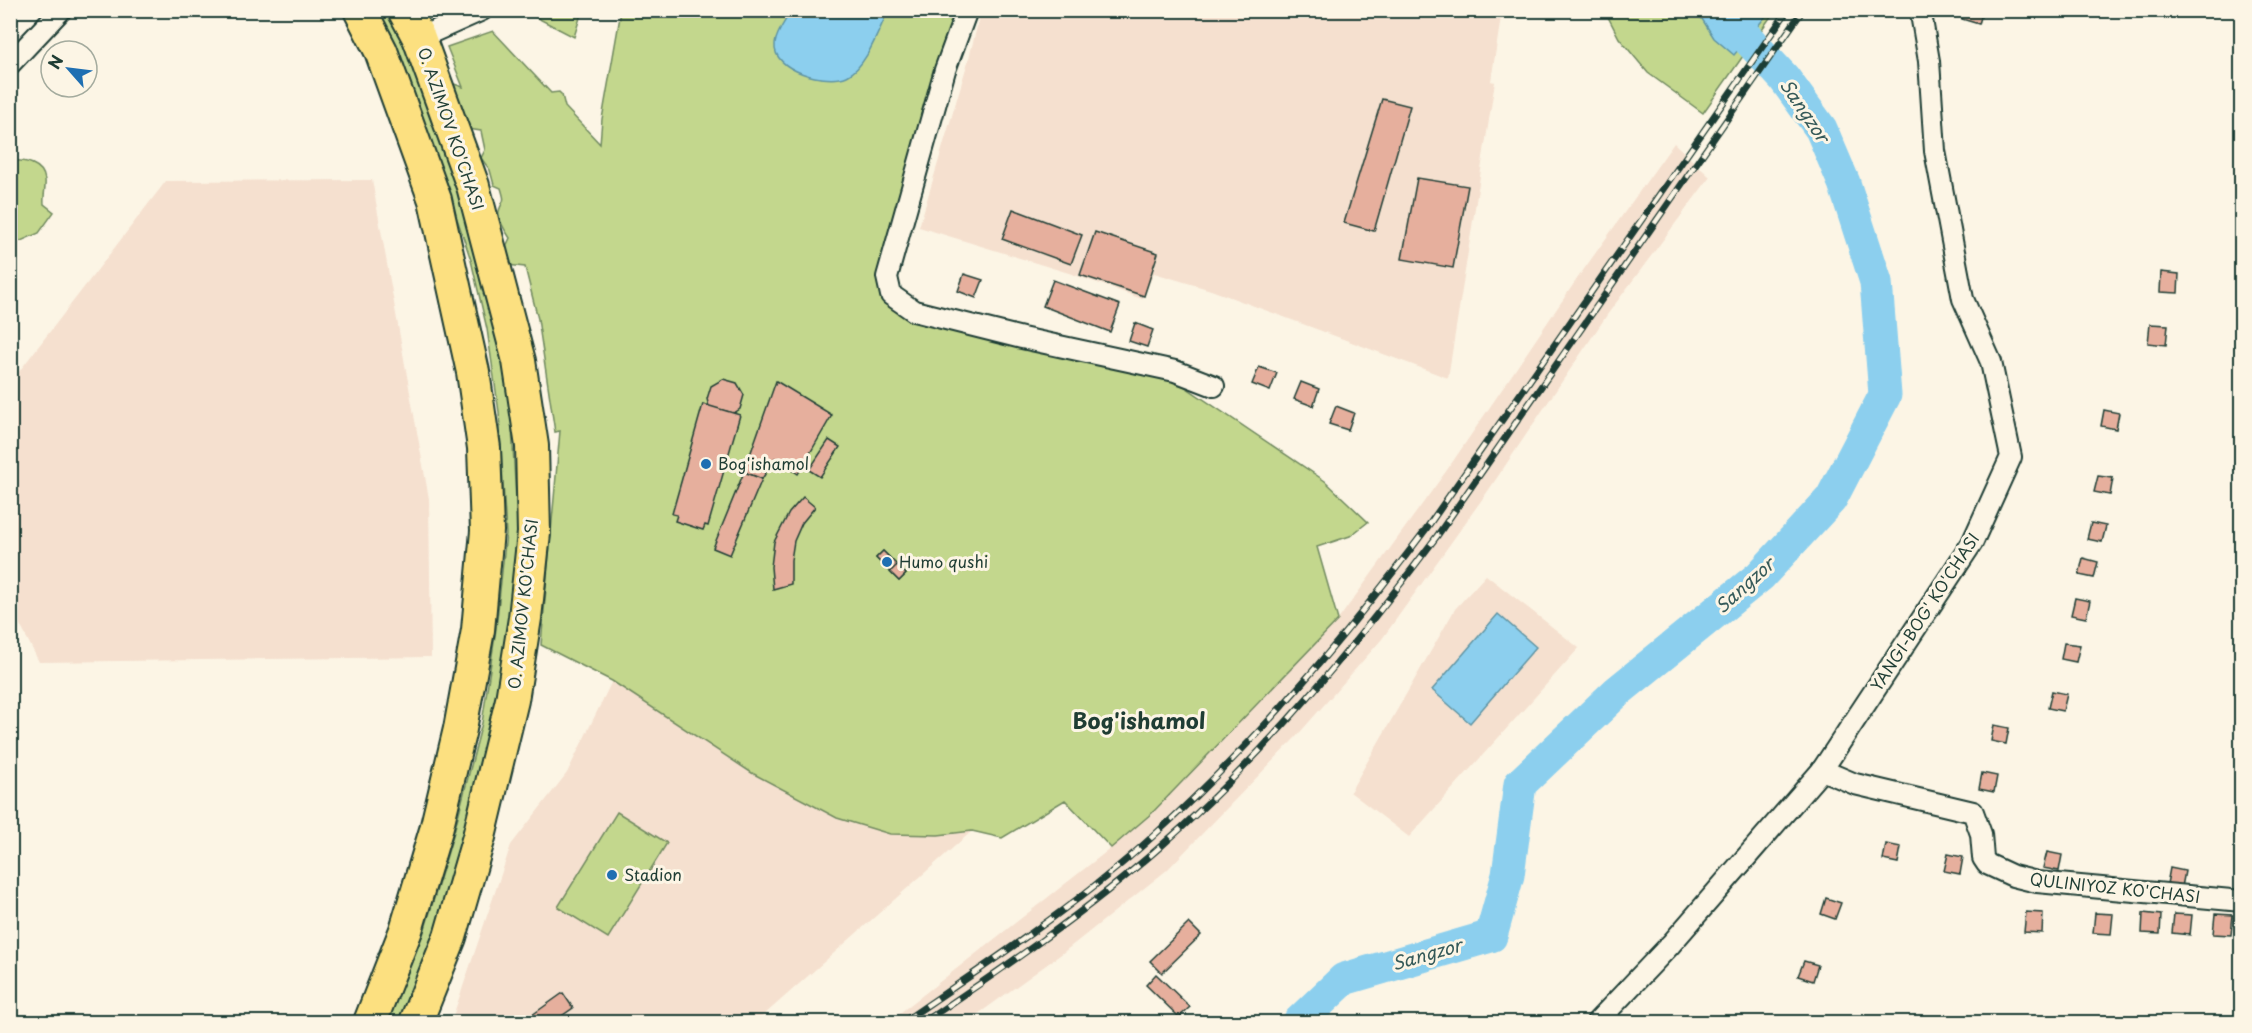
<svg xmlns="http://www.w3.org/2000/svg" width="2252" height="1033" viewBox="0 0 2252 1033" font-family="'Playpen Sans',sans-serif">
<style>
.built{fill:#f5e0cf}
.green{fill:#c3d78d;stroke:#718a60;stroke-width:1.5}
.water{fill:#8ccfee;stroke:#6095a4;stroke-width:1.5}
.lines{fill:none;stroke-linecap:round;stroke-linejoin:round}
.river{stroke:#8ccfee;stroke-width:33}
.building{fill:#e6af9d;stroke:#1f3d34;stroke-width:1.5}
.street-casing{stroke:#1f3d34;stroke-width:24}
.primary-casing{stroke:#1f3d34;stroke-width:36}
.street{stroke:#fcf5e5;stroke-width:20}
.primary{stroke:#fce080;stroke-width:32}
.rail-casing{stroke:#1f3d34;stroke-width:7}
.rail{stroke:#fcf5e5;stroke-width:4.5;stroke-dasharray:14;stroke-linecap:butt}
.poi-dot{fill:#1f6fb2;stroke:#fcf5e5;stroke-width:2}
.labels{text-anchor:middle;stroke-width:6;stroke-linejoin:round;paint-order:stroke}
.street-label{font-size:16px;fill:#1f3d34;stroke:#fcf5e5}
.poi-label{font-size:16px;fill:#1f3d34;stroke:#fcf5e5;text-anchor:start}
.water-label{font-size:18px;font-style:italic;fill:#355a59;stroke:#fcf5e5}
.district-label{font-size:22px;font-weight:bold;fill:#1f3d34;stroke:#fcf5e5}
</style>
<rect width="100%" height="100%" fill="#fcf5e5"/>
<filter id="ink" filterUnits="userSpaceOnUse"><feTurbulence type="fractalNoise" baseFrequency=".0167" numOctaves="2"/><feDisplacementMap in="SourceGraphic" scale="12" xChannelSelector="R" yChannelSelector="G"/><feConvolveMatrix kernelMatrix="1 2 1 2 8 2 1 2 1" color-interpolation-filters="sRGB"/></filter>
<g filter="url(#ink)">
<!-- built -->
<g class="built">
<path d="M981 11H1502L1491 81 1495 82 1448 378 1211 290 1154 273 1142 299 1072 274 919 227 969 58Z"/>
<path d="M1674 143 1710 177 1607 315 1488 491 1382 639 1295 738 1167 870 1060 955 967 1022H895L899 1020 896 1016 1111 848 1152 813 1338 620 1447 470 1577 279Z"/>
<path d="M372 180 429 499 431 657 39 662 11 607V382L166 181Z"/>
<path d="M1486 575 1579 648 1409 837 1350 792 1455 609Z"/>
<path d="M612 681 752 773 837 818 938 835 972 831 756 1022H451L511 845 567 773Z"/>
</g>
<!-- green -->
<g class="green">
<path d="M1772 10 1774 12 1703 113 1648 73 1619 38 1605 11Z"/>
<path d="M374 11H390L405 41 463 194 500 328 511 410 518 537 509 626 496 725 469 836 403 1022H387L424 932 454 832 482 723 496 629 506 534 499 412 487 329 471 260 451 201Z"/>
<path d="M524 11H582L574 37Z"/>
<path d="M621 11H956L884 298 1169 376 1325 481 1368 522 1350 536 1317 547 1338 620 1152 813 1111 848 1065 800 1002 838 972 831 938 835 890 834 837 818 752 773 612 681 541 645 560 431 555 432 538 319 525 267 507 265 502 255 510 238C506 232 497 219 499 211 503 198 506 204 501 188L494 185 490 170 481 158 485 150 481 131 468 129 452 87 454 84 463 87 447 47 493 31 551 93 559 92 562 95 565 107 600 144 602 119Z"/>
<path d="M11 161C24 160 43 163 45 180 46 186 43 196 44 204L54 212 39 233 16 243 11 252Z"/>
<path d="M617 812 667 843 608 938 558 907Z"/>
</g>
<!-- water -->
<g class="water">
<path d="M791 11V10L888 11C879 29 866 68 847 76 827 85 772 71 775 44 776 33 786 20 791 11Z"/>
<path d="M1697 11H1757L1766 16 1734 55 1714 38Z"/>
<path d="M1498 614 1536 647 1470 723 1432 690Z"/>
</g>
<g class="lines">
<!-- river -->
<path class="river" d="M1299 1022 1344 979 1491 936 1508 875 1520 784 1618 691 1760 576 1831 499 1885 395 1876 282 1844 183 1821 129 1784 78 1721 10"/>
</g>
<!-- building -->
<g class="building">
<path d="M1964 10H1983L1979 24 1962 19Z"/>
<path d="M1382 99 1410 106 1374 231 1344 223Z"/>
<path d="M1417 178 1468 186 1453 268 1402 259Z"/>
<path d="M1013 209 1082 235 1071 264 1002 239Z"/>
<path d="M1095 232 1158 253 1144 296 1080 275Z"/>
<path d="M2161 272 2179 274 2178 293 2160 292Z"/>
<path d="M964 274 983 280 976 298 958 291Z"/>
<path d="M1053 280 1120 305 1110 332 1043 306Z"/>
<path d="M1135 323 1153 330 1147 347 1129 341Z"/>
<path d="M2150 324 2168 325 2166 345 2148 343Z"/>
<path d="M1259 367 1277 373 1270 391 1252 384Z"/>
<path d="M723 379 737 383 744 395 740 409 734 413 709 407 707 399 711 386Z"/>
<path d="M776 381 832 415 798 474 775 458 762 479 744 472Z"/>
<path d="M1301 382 1319 389 1313 406 1294 399Z"/>
<path d="M703 404 740 415 708 526 705 525 703 530 675 521 677 515 672 514Z"/>
<path d="M1336 406 1354 413 1348 430 1329 424Z"/>
<path d="M2104 410 2119 413 2116 429 2101 426Z"/>
<path d="M829 440 840 447 820 477 809 470Z"/>
<path d="M744 472 762 479 730 555 713 548Z"/>
<path d="M2098 476 2113 478 2110 495 2094 492Z"/>
<path d="M803 497 815 507 802 523 794 541 791 560V584L773 589 771 567 774 542 789 513Z"/>
<path d="M2091 523 2106 526 2102 542 2087 539Z"/>
<path d="M883 551 892 560 885 567 876 558Z"/>
<path d="M883 551 906 574 899 581 876 558Z"/>
<path d="M2083 558 2098 562 2094 578 2079 575Z"/>
<path d="M897 565 906 574 899 581 890 572Z"/>
<path d="M2075 598 2090 601 2086 618 2071 615Z"/>
<path d="M2064 643 2080 645 2076 662 2061 659Z"/>
<path d="M2052 691 2067 694 2063 711 2048 708Z"/>
<path d="M1994 725 2009 728 2006 744 1991 741Z"/>
<path d="M1982 773 1997 776 1994 792 1979 789Z"/>
<path d="M1886 844 1901 847 1898 863 1883 860Z"/>
<path d="M2047 852 2062 855 2059 871 2043 868Z"/>
<path d="M1948 854 1963 857 1960 874 1944 871Z"/>
<path d="M2170 868 2185 871 2182 887 2167 884Z"/>
<path d="M1826 898 1841 903 1835 919 1821 914Z"/>
<path d="M2026 912 2043 913 2042 933 2024 932Z"/>
<path d="M2095 913 2113 914 2111 934 2093 933Z"/>
<path d="M2143 913 2161 915 2160 934 2142 933Z"/>
<path d="M2174 914 2192 915 2190 935 2172 933Z"/>
<path d="M2215 914 2233 915 2231 935 2213 934Z"/>
<path d="M1189 923 1201 935 1162 973 1150 961Z"/>
<path d="M1804 961 1818 965 1813 981 1798 976Z"/>
<path d="M1156 974 1190 1007 1179 1017 1146 985Z"/>
<path d="M563 993 573 1008 553 1022H527L525 1020Z"/>
</g>
<g class="lines">
<defs>
<g id="street">
<path d="M967 10 945 70 887 277 891 295 914 311 1022 338 1175 371 1214 386"/>
<path d="M419 38 482 10"/>
<path d="M10 64 61 10"/>
<path d="M1822 770 1855 784 1973 812 1981 834 1983 858 1987 864 2013 876 2037 882 2242 901"/>
<path d="M1597 1022 1671 944 1822 770 1972 543 2011 457 1991 362 1963 299 1935 151 1929 61 1922 20 1924 10"/>
</g>
<g id="primary">
<path d="M360 10 381 51 435 200 473 372 484 448 487 531 478 630 460 729 436 830 406 930 370 1022"/>
<path d="M404 10 419 38 473 186 519 361 532 446 534 533 525 618 512 700 479 837 450 937 416 1022"/>
</g>
</defs>
<!-- street casing -->
<use href="#street" class="street-casing"/>
<!-- primary casing -->
<use href="#primary" class="primary-casing"/>
<!-- street -->
<use href="#street" class="street"/>
<!-- primary -->
<use href="#primary" class="primary"/>
<defs>
<g id="rail">
<path d="M903 1022C987 964 1075 907 1151 838 1256 743 1342 641 1426 529L1788 10"/>
<path d="M924 1022C1005 967 1086 912 1160 847 1265 755 1354 647 1437 536L1803 10"/>
</g>
</defs>
<!-- rail casing -->
<use href="#rail" class="rail-casing"/>
<!-- rail -->
<use href="#rail" class="rail"/>
</g>
</g>
<!-- markers -->
<g class="poi-dot">
<circle cx="706" cy="464" r="6"/>
<circle cx="887" cy="562" r="6"/>
<circle cx="612" cy="875" r="6"/>
</g>
<g class="labels">
<!-- street labels -->
<g class="street-label">
<text transform="translate(451 129) rotate(71)" y="6">O. AZIMOV KO'CHASI</text>
<text transform="translate(523 604) rotate(-84)" y="6">O. AZIMOV KO'CHASI</text>
<text transform="translate(1925 612) rotate(-57)" y="6">YANGI-BOG' KO'CHASI</text>
<text transform="translate(2115 888) rotate(6)" y="6">QULINIYOZ KO'CHASI</text>
</g>
<!-- poi labels -->
<g class="poi-label">
<text x="718" y="470">Bog'ishamol</text>
<text x="899" y="568">Humo qushi</text>
<text x="624" y="881">Stadion</text>
</g>
<!-- water labels -->
<g class="water-label">
<text transform="translate(1804 111) rotate(56)" y="6">Sangzor</text>
<text transform="translate(1745 586) rotate(-42)" y="6">Sangzor</text>
<text transform="translate(1427 955) rotate(-16)" y="6">Sangzor</text>
</g>
<!-- district labels -->
<g class="district-label">
<text x="1139" y="729">Bog'ishamol</text>
</g>
</g>
<!-- margin -->
<rect width="2252" height="1033" fill="none" stroke="#fcf5e5" stroke-width="36"/>
<rect x="18" y="18" width="2216" height="997" fill="none" stroke="#1f3d34" stroke-width="2" filter="url(#ink)"/>
<!-- north arrow -->
<g transform="translate(69 69) rotate(298)"><circle r="28" fill="#fcf5e5" stroke="#a4ab9e" stroke-width="1.5"/>
<path d="M0-4.5L10 22L0 15L-10 22Z" fill="#1f6fb2"/>
<text y="-9" font-size="16" font-weight="bold" text-anchor="middle" fill="#1f3d34">N</text>
</g>
</svg>
